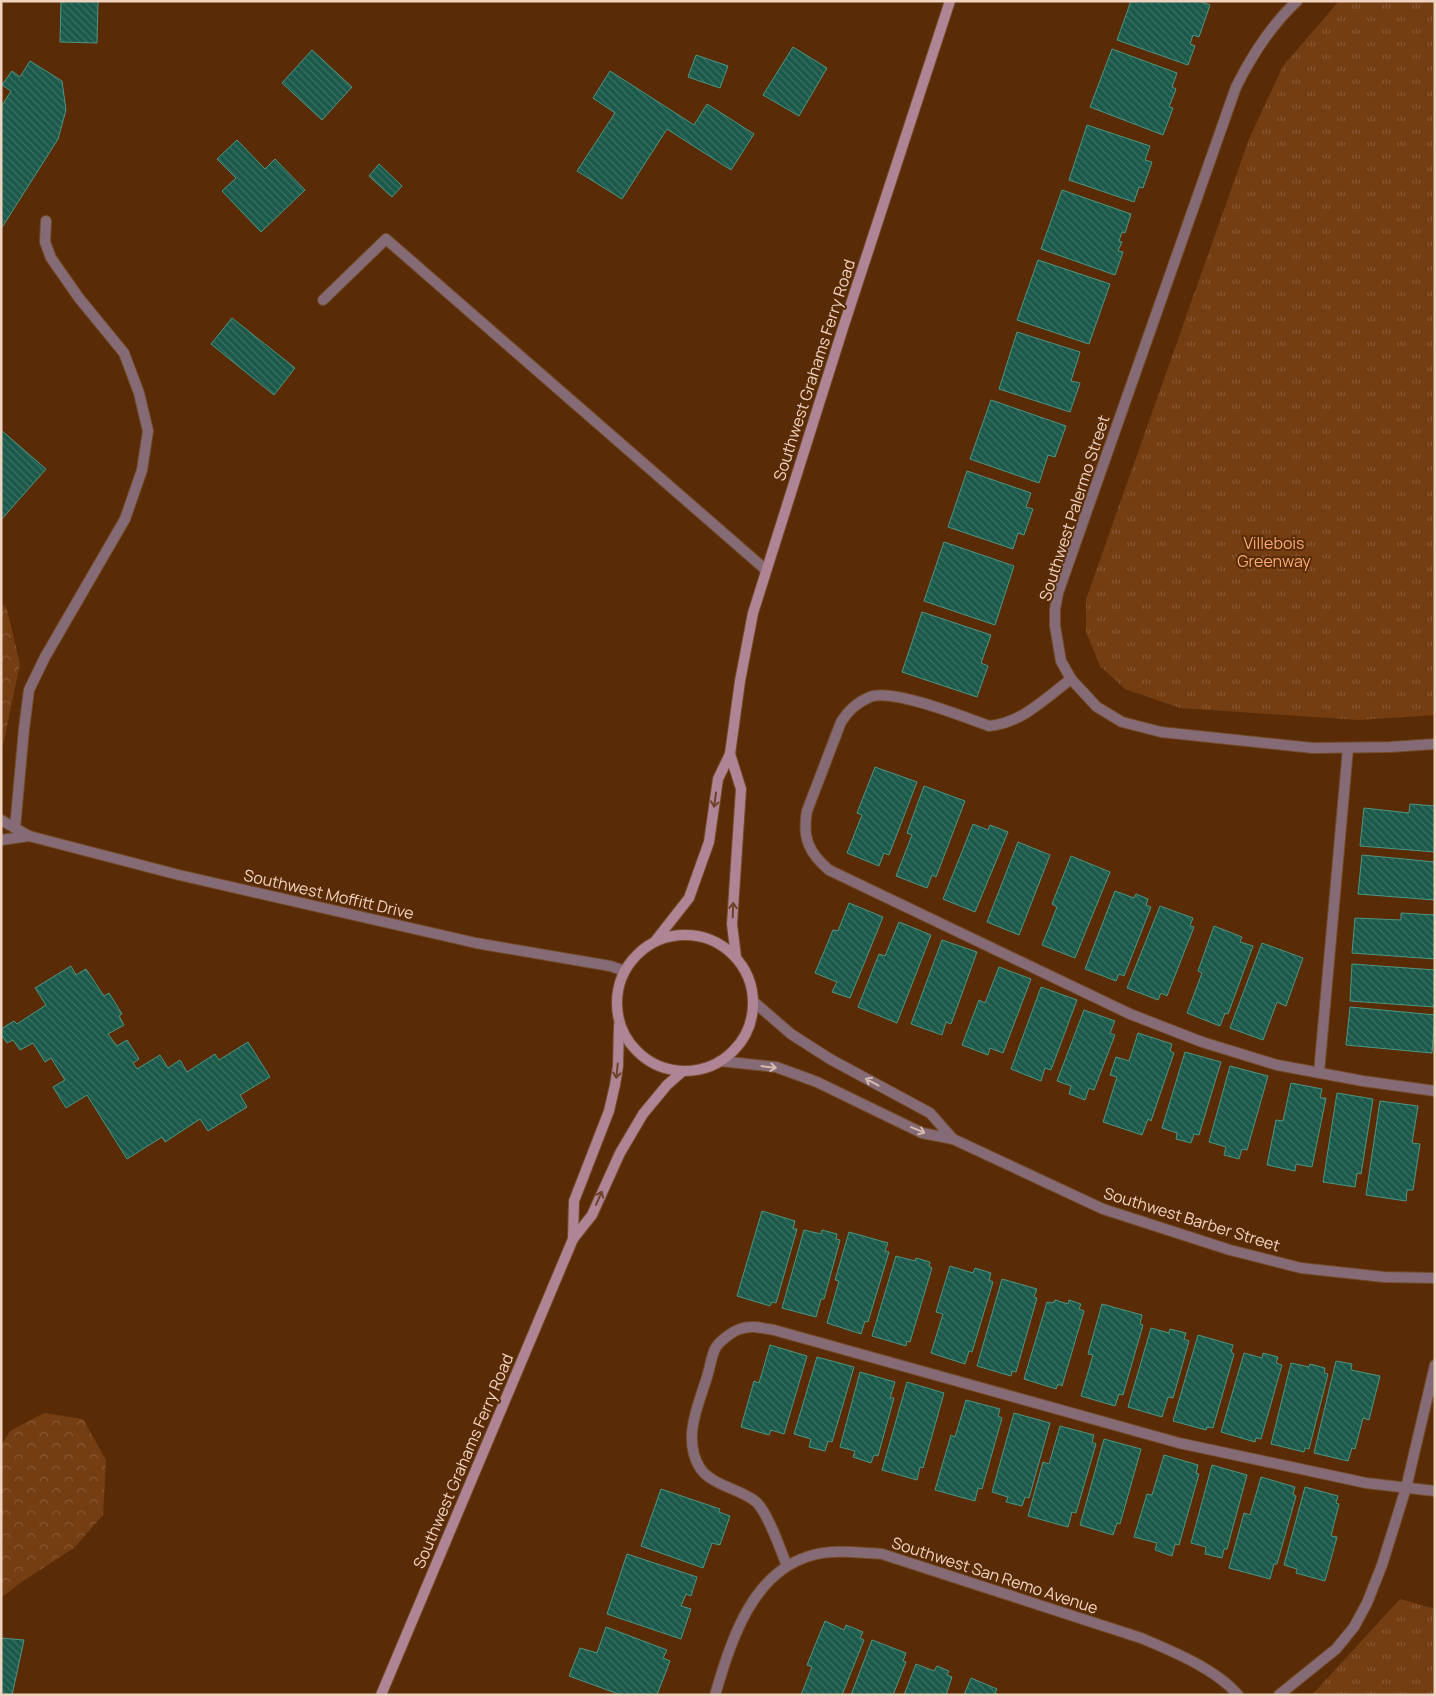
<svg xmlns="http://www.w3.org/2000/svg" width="1436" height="1696" viewBox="0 0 1436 1696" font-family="Manrope,sans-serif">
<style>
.forest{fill:url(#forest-crowns)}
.park{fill:url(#park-tufts)}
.building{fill:url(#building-back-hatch);stroke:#4c9682}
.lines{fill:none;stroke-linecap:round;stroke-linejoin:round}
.service-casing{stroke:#744a28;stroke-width:12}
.minor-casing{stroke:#744a28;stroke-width:12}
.tertiary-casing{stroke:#744a28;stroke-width:12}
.secondary-casing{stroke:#744a28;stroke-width:12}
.service{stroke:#856b75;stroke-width:10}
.minor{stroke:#856b75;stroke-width:10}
.tertiary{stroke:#856b75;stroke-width:10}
.secondary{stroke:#af8595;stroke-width:10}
.oneway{stroke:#6e422a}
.oneway2{stroke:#d5b9ae}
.labels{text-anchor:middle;stroke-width:4;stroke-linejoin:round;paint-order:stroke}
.street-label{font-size:16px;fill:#f0d3c1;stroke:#592c07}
.park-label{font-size:16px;fill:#faa973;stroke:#592c07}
</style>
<defs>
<pattern id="forest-crowns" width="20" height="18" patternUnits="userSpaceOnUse" patternTransform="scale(1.25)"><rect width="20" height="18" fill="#743d12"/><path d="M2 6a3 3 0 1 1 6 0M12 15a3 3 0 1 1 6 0" fill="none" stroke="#885833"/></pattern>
<pattern id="park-tufts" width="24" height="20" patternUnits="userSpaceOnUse" patternTransform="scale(1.25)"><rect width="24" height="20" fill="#743d12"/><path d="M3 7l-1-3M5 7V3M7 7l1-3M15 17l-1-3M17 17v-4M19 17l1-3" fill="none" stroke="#885833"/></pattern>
<pattern id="building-back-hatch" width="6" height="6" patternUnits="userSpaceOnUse" patternTransform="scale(1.25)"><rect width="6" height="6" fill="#1b594a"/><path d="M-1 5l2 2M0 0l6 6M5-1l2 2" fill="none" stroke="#3c7062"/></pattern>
</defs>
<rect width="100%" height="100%" fill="#592c07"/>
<!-- forest -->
<g class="forest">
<path d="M1 603 7 609 20 664 3 745 1 749Z"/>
<path d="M44 1413 83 1419 106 1460 103 1515 74 1548 23 1581 1 1598V1446L10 1431Z"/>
</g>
<!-- park -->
<g class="park">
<path d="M1339 1H1435V715L1359 720 1180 708 1125 689 1100 666 1086 632V599L1249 139 1283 66Z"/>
<path d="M1400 1599 1435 1609V1695H1312Z"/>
</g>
<!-- building -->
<g class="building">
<path d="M61 1H98L97 43 60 42Z"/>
<path d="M1131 1H1199L1210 5 1199 37 1193 35 1190 44 1195 46 1188 65 1117 40Z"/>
<path d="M793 47 827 68 799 116 763 95Z"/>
<path d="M1112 49 1177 73 1172 87 1176 89 1169 107 1173 108 1163 135 1090 107Z"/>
<path d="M312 50 352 87 322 120 282 83Z"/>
<path d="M696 55 728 66 720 88 688 77Z"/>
<path d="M30 61 62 81 66 110 58 139 1 229V107L11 91 2 85 12 71 20 77Z"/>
<path d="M610 71 694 125 707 104 754 134 731 170 667 129 622 199 577 171 615 113 593 98Z"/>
<path d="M1087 125 1150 146 1145 160 1152 162 1143 188 1139 187 1134 202 1069 180Z"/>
<path d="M237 140 265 169 275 159 305 190 261 232 222 191 236 178 217 159Z"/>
<path d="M379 164 402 186 392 197 369 176Z"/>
<path d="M1062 190 1131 214 1125 233 1122 232 1119 241 1122 242 1118 251 1123 252 1115 275 1041 249Z"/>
<path d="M1038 260 1110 284 1089 344 1017 320Z"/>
<path d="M232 318 295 368 274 395 211 344Z"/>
<path d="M1017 332 1080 352 1071 381 1080 383 1070 412 999 389Z"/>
<path d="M991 400 1066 426 1055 457 1048 455 1039 483 970 459Z"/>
<path d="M1 430 46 469 1 520Z"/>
<path d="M967 471 1031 493 1026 507 1033 509 1024 535 1018 533 1013 549 948 527Z"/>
<path d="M944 542 1014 566 995 625 924 601Z"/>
<path d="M922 612 991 635 981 663 988 666 977 697 902 672Z"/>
<path d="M875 767 917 782 889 855 884 853 879 866 847 853 862 815 857 813Z"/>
<path d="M924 786 965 801 936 877 932 875 927 888 896 876 912 835 907 833Z"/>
<path d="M1410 804 1435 806V852L1360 846 1364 808 1409 813Z"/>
<path d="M973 824 988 830 990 825 1008 832 975 912 943 899Z"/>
<path d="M1018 842 1050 855 1019 935 987 922Z"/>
<path d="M1362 855 1435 862V900L1358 894Z"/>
<path d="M1071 856 1110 872 1075 958 1042 945 1057 907 1052 904Z"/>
<path d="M1115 891 1134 898 1136 894 1148 899 1146 905 1151 907 1124 976 1119 974 1116 981 1085 969Z"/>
<path d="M849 903 883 917 850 998 832 992 837 982 815 973 833 930 838 931Z"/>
<path d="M1160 906 1193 918 1190 926 1194 927 1167 996 1161 993 1158 1000 1127 988Z"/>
<path d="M1401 913 1435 915V959L1352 953 1355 918 1401 920Z"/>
<path d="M899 922 931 935 897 1023 858 1007 879 954 885 956Z"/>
<path d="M1214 926 1242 937 1240 942 1253 946 1228 1014 1225 1013 1220 1026 1187 1013 1202 973 1198 971Z"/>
<path d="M942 940 977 952 951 1024 946 1022 942 1035 911 1024Z"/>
<path d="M1262 943 1303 958 1286 1006 1277 1002 1263 1040 1230 1028Z"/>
<path d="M1352 964 1435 970V1007L1350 1001Z"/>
<path d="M71 966 76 975 86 969 104 996 109 993 122 1014 119 1016 124 1025 108 1034 117 1046 127 1040 139 1059 133 1063 137 1069 160 1055 168 1068 180 1060 187 1072 215 1054 219 1060 248 1042 270 1077 240 1095 247 1107 208 1131 200 1119 165 1142 162 1137 127 1159 87 1095 66 1108 53 1087 65 1080 51 1058 45 1062 33 1043 20 1050 13 1040 7 1043 1 1034V1029L14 1021 17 1024 46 1005 35 988Z"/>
<path d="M999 967 1031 979 1003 1053 990 1048 988 1055 962 1045 979 1000 985 1003Z"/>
<path d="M1041 987 1077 1000 1051 1070 1045 1068 1041 1081 1011 1069Z"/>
<path d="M1350 1007 1435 1015 1432 1053 1346 1045Z"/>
<path d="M1084 1010 1115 1021 1110 1033 1115 1035 1094 1090 1089 1088 1085 1100 1069 1094 1071 1086 1057 1081Z"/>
<path d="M1138 1033 1172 1044 1170 1051 1174 1053 1151 1121 1148 1119 1142 1135 1103 1122 1117 1077 1110 1075 1116 1057 1129 1061Z"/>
<path d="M1185 1052 1221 1062 1199 1135 1194 1134 1191 1143 1176 1139 1177 1133 1162 1128Z"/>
<path d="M1230 1066 1268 1076 1247 1150 1242 1149 1239 1159 1224 1155 1226 1147 1209 1142Z"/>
<path d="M1291 1083 1322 1089 1320 1098H1326L1312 1167 1296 1164 1295 1171 1267 1165 1276 1120 1283 1121Z"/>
<path d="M1337 1093 1373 1099 1361 1174 1357 1173 1355 1187 1323 1182Z"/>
<path d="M1380 1101 1418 1106 1412 1143 1420 1144 1413 1190H1407L1406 1201 1366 1195Z"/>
<path d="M762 1211 795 1221 793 1229H797L776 1303 772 1302 770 1306 737 1296Z"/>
<path d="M804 1230 821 1234 822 1230 837 1234 836 1239 840 1240 824 1299H821L816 1317 782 1308Z"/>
<path d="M849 1232 888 1243 885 1251 889 1252 868 1322 865 1321 861 1334 827 1323 839 1281 835 1280Z"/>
<path d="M896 1256 915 1261 916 1258 930 1262 929 1266 932 1268 910 1342 907 1341 906 1346 872 1336Z"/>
<path d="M950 1266 973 1273 975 1268 991 1273 989 1280 993 1282 972 1352 969 1351 965 1364 931 1353 943 1314 936 1312Z"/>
<path d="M1002 1279 1037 1289 1034 1297 1037 1298 1016 1372 1012 1371 1011 1376 977 1366Z"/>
<path d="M1055 1300 1068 1304 1069 1300 1081 1304 1079 1309 1084 1311 1062 1386 1058 1384 1056 1389 1024 1379 1047 1302 1053 1303Z"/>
<path d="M1102 1304 1142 1315 1140 1324 1143 1325 1123 1395 1119 1394 1115 1406 1081 1396 1093 1355 1088 1354Z"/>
<path d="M1151 1328 1169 1333 1170 1329 1186 1333 1184 1339 1189 1341 1173 1398 1168 1397 1162 1417 1128 1407Z"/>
<path d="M1198 1335 1233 1345 1231 1352 1234 1354 1213 1428 1207 1427 1206 1430 1173 1421Z"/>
<path d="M770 1345 807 1356 784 1434 771 1430 769 1435 741 1427 754 1381 759 1383Z"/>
<path d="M1244 1353 1262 1358 1263 1353 1278 1357 1276 1363 1282 1365 1261 1439 1256 1438 1255 1442 1221 1432Z"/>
<path d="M817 1357 854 1367 832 1442 828 1441 825 1451 809 1447 811 1439 794 1434Z"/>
<path d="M1336 1361 1352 1364 1351 1370 1380 1376 1369 1420 1363 1418 1355 1449 1352 1448 1348 1461 1314 1453Z"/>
<path d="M1291 1363 1309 1367 1310 1364 1325 1368 1324 1373 1328 1374 1309 1449 1305 1448 1304 1452 1271 1444Z"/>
<path d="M860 1372 895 1382 890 1398H894L878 1456 874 1455 871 1463 853 1457 855 1451 840 1447Z"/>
<path d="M907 1382 944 1393 923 1468 920 1467 917 1480 882 1470Z"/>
<path d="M966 1400 1000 1409 998 1416 1002 1418 982 1489 978 1488 975 1501 935 1490 951 1435 955 1437Z"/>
<path d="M1014 1413 1050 1423 1029 1498 1025 1497 1022 1506 1006 1502 1008 1497 992 1492Z"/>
<path d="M1060 1426 1094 1435 1092 1442 1096 1444 1076 1513 1072 1512 1068 1527 1028 1516 1043 1462 1049 1464Z"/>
<path d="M1104 1439 1141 1449 1120 1524 1117 1523 1113 1535 1080 1525Z"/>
<path d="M1164 1455 1198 1465 1196 1473 1199 1474 1179 1545 1175 1544 1172 1556 1155 1550 1157 1543 1134 1537 1147 1494 1152 1495Z"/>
<path d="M1212 1465 1247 1475 1227 1549H1224L1222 1558 1205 1554 1206 1547 1191 1543Z"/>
<path d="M1261 1477 1295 1487 1293 1494 1296 1496 1277 1564H1274L1270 1579 1229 1568 1244 1513 1250 1515Z"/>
<path d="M1305 1487 1338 1496 1336 1503 1339 1504 1331 1536 1337 1537 1325 1581 1296 1573 1297 1569 1284 1565Z"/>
<path d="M661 1489 720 1509 719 1512 730 1516 720 1545 712 1543 703 1568 641 1546Z"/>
<path d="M627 1554 697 1577 691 1596 686 1594 681 1606 691 1609 681 1639 607 1614Z"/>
<path d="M825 1621 844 1630 846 1625 863 1632 860 1638 864 1640 842 1695H801L812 1667 807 1665Z"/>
<path d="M606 1627 667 1650 663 1658 670 1661 657 1695H621L569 1676 580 1648 597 1653Z"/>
<path d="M1 1638 24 1640 12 1695H1Z"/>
<path d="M872 1640 906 1653 903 1661 906 1662 893 1695H851Z"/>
<path d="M916 1664 934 1671 937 1666 949 1671 947 1675 952 1677 946 1695H904Z"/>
<path d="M971 1678 997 1689 995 1693 999 1695H964Z"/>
</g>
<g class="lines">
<defs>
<g id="service">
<path d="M323 300 386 239 766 570"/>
<path d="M1071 679C1046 698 1022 723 989 726 964 717 892 688 870 697 857 702 848 711 841 722L807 811C802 838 809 853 829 870L1130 1014 1202 1042 1277 1065 1363 1081 1435 1091"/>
<path d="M15 828 24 729 29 690 45 657 125 519 142 470 148 431 139 393 124 353 79 298 51 258 45 242 46 221"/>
<path d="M1319 1073 1348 748"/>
<path d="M787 1566C781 1551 767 1510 755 1501 740 1489 711 1485 700 1468 682 1439 698 1406 707 1377 710 1368 711 1356 716 1347 720 1341 733 1331 740 1329 751 1325 762 1328 774 1330L1179 1443 1366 1483 1435 1491"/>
</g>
<g id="minor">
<path d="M1297 1C1270 26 1252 55 1236 87L1058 593 1055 609V626L1061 661 1071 679 1097 707 1122 722 1161 732 1313 748 1390 747 1435 744"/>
<path d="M1 820 29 836 179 875 476 943 610 966 625 971"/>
<path d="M1 840 29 836"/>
<path d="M715 1695C731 1641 752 1571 813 1555 835 1549 860 1553 882 1554L1141 1638C1172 1651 1216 1669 1238 1695"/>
<path d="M1279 1695 1336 1649 1354 1627 1367 1603 1382 1565 1406 1488 1435 1365"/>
</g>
<g id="tertiary">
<path d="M754 1002 791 1034 830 1059 930 1113 953 1139"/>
<path d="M720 1061 776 1067 817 1082 922 1133 953 1139 1103 1209 1230 1250 1301 1268 1384 1277 1435 1278"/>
</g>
<g id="secondary">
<path d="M730 754 741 789 732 924 736 957"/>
<circle cx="685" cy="1003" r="68"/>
<path d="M656 940 689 898 709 842 718 779 730 754 740 681 753 613 843 328 950 1"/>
<path d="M573 1239 574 1201 609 1111 615 1085 618 1066 619 1025"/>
<path d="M381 1695 573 1239 592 1215 620 1153 643 1114 667 1085 683 1071"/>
</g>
</defs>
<!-- service casing -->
<use href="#service" class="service-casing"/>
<!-- minor casing -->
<use href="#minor" class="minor-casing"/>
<!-- tertiary casing -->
<use href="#tertiary" class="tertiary-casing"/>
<!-- secondary casing -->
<use href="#secondary" class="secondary-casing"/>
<!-- service -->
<use href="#service" class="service"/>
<!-- minor -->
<use href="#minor" class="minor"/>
<!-- tertiary -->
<use href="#tertiary" class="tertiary"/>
<!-- secondary -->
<use href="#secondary" class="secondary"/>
</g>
<!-- one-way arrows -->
<defs><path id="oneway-shaft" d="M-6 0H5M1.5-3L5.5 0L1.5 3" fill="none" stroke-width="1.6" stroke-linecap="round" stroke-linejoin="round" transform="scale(1.25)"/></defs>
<g class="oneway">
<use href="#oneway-shaft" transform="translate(715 800) rotate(98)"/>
<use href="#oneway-shaft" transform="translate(733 910) rotate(-88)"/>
<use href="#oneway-shaft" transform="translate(617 1071) rotate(96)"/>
<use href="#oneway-shaft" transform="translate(599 1198) rotate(-66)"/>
</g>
<g class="oneway2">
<use href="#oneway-shaft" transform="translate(769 1067) rotate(7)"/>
<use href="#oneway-shaft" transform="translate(872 1082) rotate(-152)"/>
<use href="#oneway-shaft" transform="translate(918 1130) rotate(23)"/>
</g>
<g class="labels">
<!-- street labels -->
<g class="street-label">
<text transform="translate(814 370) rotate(-72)" y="6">Southwest Grahams Ferry Road</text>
<text transform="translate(1074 508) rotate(-72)" y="6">Southwest Palermo Street</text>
<text transform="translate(329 894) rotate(13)" y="6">Southwest Moffitt Drive</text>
<text transform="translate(1192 1219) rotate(17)" y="6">Southwest Barber Street</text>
<text transform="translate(463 1461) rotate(-67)" y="6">Southwest Grahams Ferry Road</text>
<text transform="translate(995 1575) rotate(18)" y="6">Southwest San Remo Avenue</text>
</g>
<!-- park labels -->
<g class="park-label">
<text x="1274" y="549">Villebois<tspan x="1274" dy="18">Greenway</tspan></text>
</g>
</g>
<!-- border -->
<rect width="1436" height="1696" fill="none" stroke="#f0d3c1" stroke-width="5"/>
</svg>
